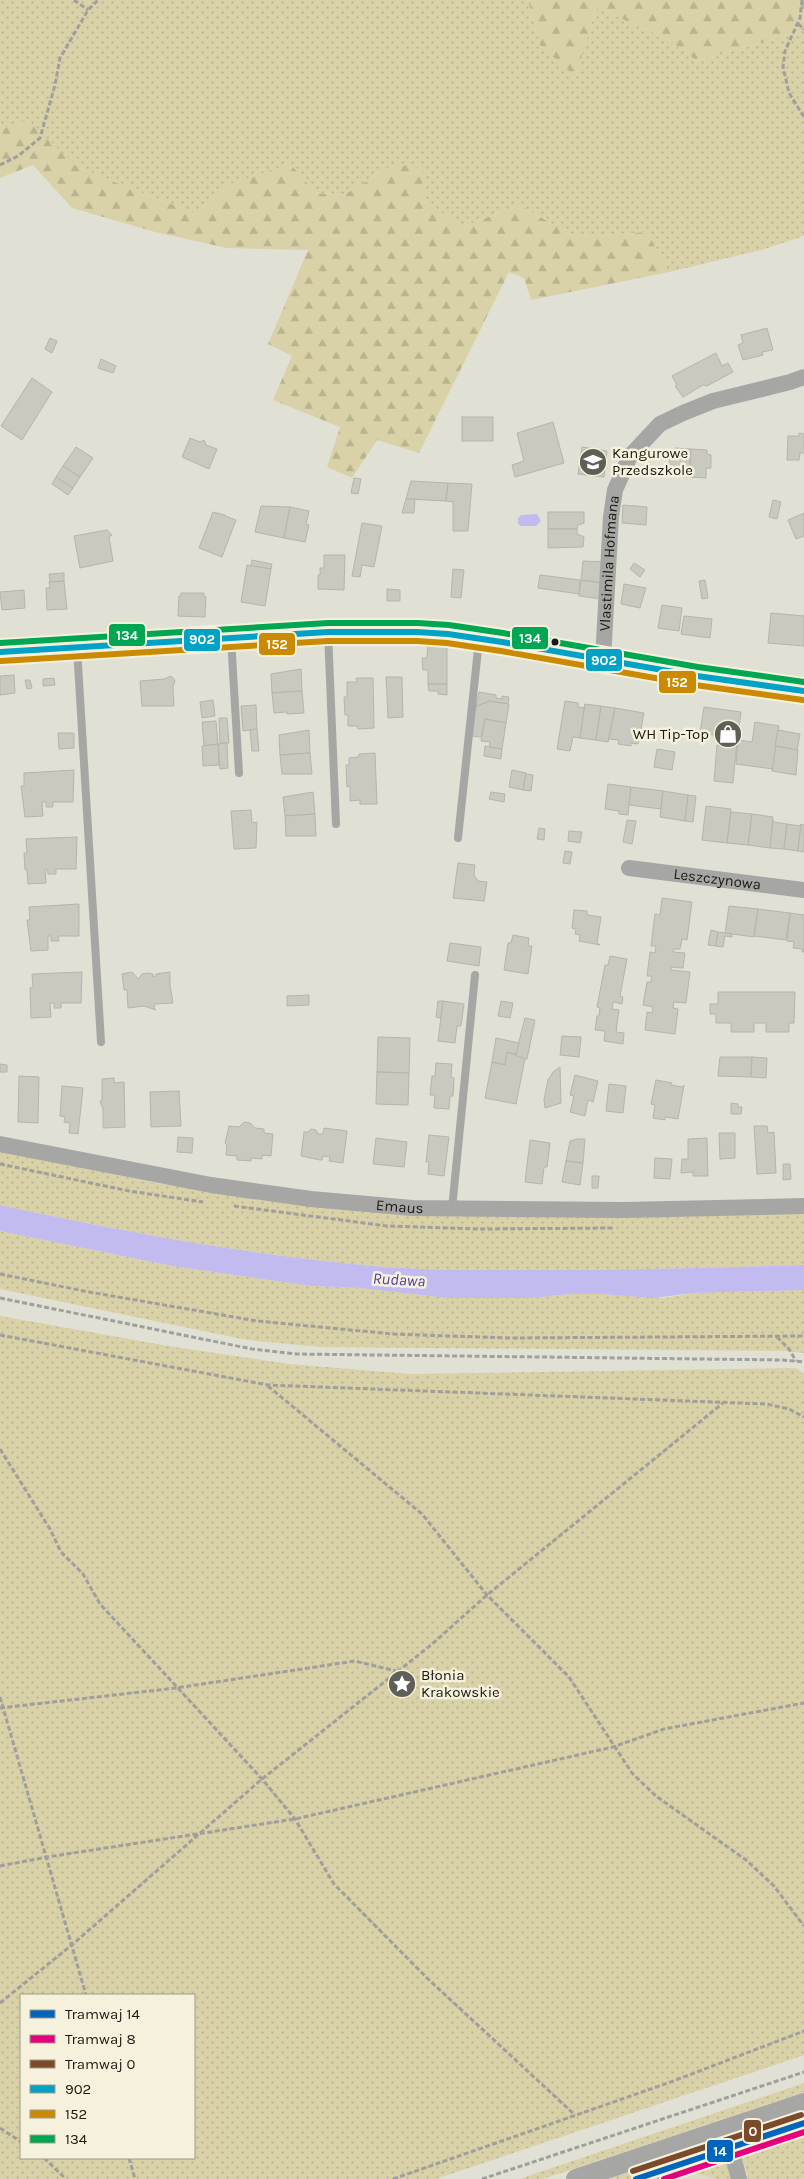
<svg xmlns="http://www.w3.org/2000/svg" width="804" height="2179" viewBox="0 0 804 2179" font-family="Karla,sans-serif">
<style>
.built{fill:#dedac6}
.grass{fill:url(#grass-dots);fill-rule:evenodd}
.forest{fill:url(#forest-firs)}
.water{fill:#c1bbf0}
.building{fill:#cac9c0;stroke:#b6b4ac}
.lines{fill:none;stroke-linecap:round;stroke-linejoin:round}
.path{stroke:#a09f9c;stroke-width:3;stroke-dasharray:5 2.5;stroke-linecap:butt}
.service{stroke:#a6a6a5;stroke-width:8}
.minor{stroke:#a6a6a5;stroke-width:16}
.tertiary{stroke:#a6a6a5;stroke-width:20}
.tram{stroke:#a09f9b;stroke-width:1}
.bus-1-casing{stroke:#f5f1dc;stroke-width:10}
.bus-2-casing{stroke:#f5f1dc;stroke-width:10}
.bus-3-casing{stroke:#f5f1dc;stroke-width:10}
.bus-1{stroke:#01a2c5;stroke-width:6}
.bus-2{stroke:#cb8a04;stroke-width:6}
.bus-3{stroke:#00a651;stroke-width:6}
.tram-1-casing{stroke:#f5f1dc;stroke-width:10}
.tram-2-casing{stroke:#f5f1dc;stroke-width:10}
.tram-3-casing{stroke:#f5f1dc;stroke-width:10}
.tram-1{stroke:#0065bd;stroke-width:6}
.tram-2{stroke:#e5007d;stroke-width:6}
.tram-3{stroke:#7a4b2a;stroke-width:6}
.bus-dot{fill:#1b1912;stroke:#f5f1dc;stroke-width:2}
.labels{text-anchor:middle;stroke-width:5;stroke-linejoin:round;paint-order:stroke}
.poi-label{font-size:15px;fill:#1b1912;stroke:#f5f1dc;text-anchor:start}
.street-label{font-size:15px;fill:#1b1912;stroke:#f5f1dc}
.water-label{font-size:16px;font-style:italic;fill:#513e9a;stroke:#f5f1dc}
.line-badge{stroke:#f5f1dc;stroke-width:2}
.badge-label{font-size:14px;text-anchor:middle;font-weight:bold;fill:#fff}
</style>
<defs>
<pattern id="grass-dots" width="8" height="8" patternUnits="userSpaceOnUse" patternTransform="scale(1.25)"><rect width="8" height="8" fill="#d9d1a7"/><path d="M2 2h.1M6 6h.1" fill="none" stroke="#bab38f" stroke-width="1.8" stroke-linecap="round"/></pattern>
<pattern id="forest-firs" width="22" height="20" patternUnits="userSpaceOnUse" patternTransform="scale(1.25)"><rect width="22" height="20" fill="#d9d1a7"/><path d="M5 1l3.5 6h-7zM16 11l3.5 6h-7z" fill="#bab38f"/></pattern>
</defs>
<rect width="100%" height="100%" fill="#e1e0d5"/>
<!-- built -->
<g class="built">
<path d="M804 2118V2136L742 2157 741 2149 744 2138Z"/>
<path d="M722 2148 726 2161 696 2173 716 2179H623Z"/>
</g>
<!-- grass -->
<g class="grass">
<path d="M0 0H528L540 45 576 76 596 7 667 39 697 61 804 30V236L761 250 669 272 647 232 574 237 520 205 462 227 425 201 395 164 344 195 229 184 197 214 79 168 27 120 2 129 0 124Z"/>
<path d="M0 1150 155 1183 286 1201 804 1210V1265C715 1268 625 1270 536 1270 485 1270 435 1271 385 1267 255 1256 128 1233 0 1205Z"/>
<path d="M0 1231 172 1266 312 1286 360 1288 448 1298H530L570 1294H601L665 1298 692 1293 804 1290V1353L784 1351 321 1347 247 1340 0 1289Z"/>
<path d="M0 1316 174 1347 289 1364 410 1374 796 1368 804 1374V2055L436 2179H0ZM21 1995H194V2158H21Z"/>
<path d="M804 2083V2092L543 2179H519Z"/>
<path d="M804 2114V2118L744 2138 750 2132Z"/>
<path d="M804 2136V2179H748L742 2157Z"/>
<path d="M714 2143 719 2144 724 2153 646 2179H608Z"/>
<path d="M726 2161 731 2179H716L695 2173V2171Z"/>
</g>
<!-- forest -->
<g class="forest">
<path d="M528 0H804V30L697 61 667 39 596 7 576 77 540 45Z"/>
<path d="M27 119 79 168 197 214 229 184 290 164 316 193 344 195 395 164 423 168 425 201 462 227 520 205 574 237 647 232 669 272 531 300 524 278 509 272 419 453 377 440 352 478 327 467 340 427 273 400 292 356 268 344 308 250 227 248 155 232 72 208 33 165 0 178V124L2 129Z"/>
</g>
<!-- water -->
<g class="water">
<path d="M537 514 541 521 536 526H521L518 524V518L521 515Z"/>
<path d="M0 1205C128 1233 255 1256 385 1267 435 1271 485 1270 536 1270 625 1270 715 1268 804 1265V1290L692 1293 654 1298 601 1294H570L530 1298H448L360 1288 312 1286 172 1266 0 1231Z"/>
</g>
<!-- building -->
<g class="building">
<path d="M767 328 773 350 762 352 763 355 743 360 738 345 743 343 741 335Z"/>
<path d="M50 338 57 341 52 353 45 349Z"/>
<path d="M716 353 722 366 728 363 733 372 707 386 703 385 683 397 675 386 677 385 672 376Z"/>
<path d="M101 359 116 366 113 373 98 368Z"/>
<path d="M32 378 52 392 22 440 1 426Z"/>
<rect x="462" y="417" width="31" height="24"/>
<path d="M553 422 564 463 515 477 512 465 524 461 517 433Z"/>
<path d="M799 433 804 434V453H800L799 460H787L788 436H799Z"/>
<path d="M190 438 200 442 204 440 206 445 217 449 209 469 182 457Z"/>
<path d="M76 447 93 458 80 477 63 466Z"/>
<path d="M582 447 607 451 604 477 578 474Z"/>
<path d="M675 448 691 449 689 477 672 476 673 465H669L670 452H675Z"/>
<path d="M691 449 707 450V454L711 455V468H706V478L689 477Z"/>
<path d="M63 466 80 477 73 488 56 477Z"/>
<path d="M56 477 73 488 68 495 52 484Z"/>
<path d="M354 478 361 479 358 494 351 493Z"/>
<path d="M411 481 448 483 446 501 406 499Z"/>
<path d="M448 483 472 484 468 531H453V502L446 501Z"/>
<path d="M406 499H415L414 513H402Z"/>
<path d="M773 500 781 502 777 519 769 517Z"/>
<path d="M623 505 647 507 646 525 622 523Z"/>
<path d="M261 506 290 507 284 538 255 532Z"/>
<path d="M290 507 309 511 306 524 309 525 305 542 284 538Z"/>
<path d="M213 512 225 515V516L236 520 222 557 199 548Z"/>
<path d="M548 512H584V523L578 525 577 529H548Z"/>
<path d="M804 513V536L796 539 788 520Z"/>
<path d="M362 523 382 526 374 567 362 565 360 577 352 576Z"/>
<path d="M548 529H577V534L584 537 583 547 548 548Z"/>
<path d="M107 530 112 535 109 537 113 561 80 568 74 536Z"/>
<path d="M324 555H345L344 590 318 589V575H320V568H324Z"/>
<path d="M252 560 272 564 271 569 251 566Z"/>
<path d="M583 561 605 562 603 583 581 580Z"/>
<path d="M634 563 645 570 640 577 630 569Z"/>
<path d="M247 565 271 569 265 606 241 602Z"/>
<path d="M453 569 464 570 461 598 451 597Z"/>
<path d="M64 573V581L50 582 49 574Z"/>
<path d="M540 575 580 580 579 594 538 588Z"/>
<path d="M581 580 603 583 601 599 579 596Z"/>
<path d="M705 580 708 598 702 599 699 581Z"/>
<path d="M64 581 67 609 47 610 46 588H50L49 582Z"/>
<path d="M624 584 646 588 640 608 621 604Z"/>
<path d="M387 589 400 590V601H387Z"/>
<path d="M24 590 25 608 2 610 0 592Z"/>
<path d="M181 593H204V596L206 597 205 617 178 616 179 596H181Z"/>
<path d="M662 605 682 608 679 631 658 628Z"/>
<path d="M771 613 804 616V646L768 643Z"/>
<path d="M684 616 712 619 710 638 681 634Z"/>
<path d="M428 645 447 646V684H428V670H423L422 658H427Z"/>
<path d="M301 669 302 691 272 693 271 674Z"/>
<path d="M14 675 15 693 0 695V676Z"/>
<path d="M171 676 175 680 173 687 174 706H142L140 681 164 679Z"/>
<path d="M386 677H402L403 717 388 718Z"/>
<path d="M54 678 55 685 43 686V679Z"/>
<path d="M356 678H373L374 728 358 729 357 726H348V715H345L344 697H347V682H357Z"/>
<path d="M25 680H30L32 688 27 689Z"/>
<path d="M428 684H447V695L438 694V691H429Z"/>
<path d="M302 691 304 713 287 714V712L274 713 272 693Z"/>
<path d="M479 692 496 695V698L502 699V696L509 697 508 704 488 701 487 703H484L476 707Z"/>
<path d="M213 700 215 716 202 718 200 702Z"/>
<path d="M488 701 509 704 506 723 485 719 481 737 472 736 476 707 484 703H487Z"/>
<path d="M565 701 578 703V707L584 708 585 704 580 738 573 737 570 751 557 749Z"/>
<path d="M585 704 601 706 596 740 580 738Z"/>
<path d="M256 705 257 729 243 731 241 706Z"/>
<path d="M601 706 615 708 608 742 596 740Z"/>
<path d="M704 707 741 712 737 742H733V738L700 733Z"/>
<path d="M615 708 644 713 638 744 631 743V746L618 744 619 740 609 739Z"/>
<path d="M219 718H227L229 743H220Z"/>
<path d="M485 719 506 723 502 749 489 747 490 742 481 741Z"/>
<path d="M216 721 218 744 204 746 202 722Z"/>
<path d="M755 722 779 726 773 769 736 764 738 740 752 742Z"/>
<path d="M257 729 259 751H252L250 730Z"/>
<path d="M309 730 310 753 280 755 279 735Z"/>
<path d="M778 730 800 734 797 750 775 746Z"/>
<path d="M58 733H74V748L59 749Z"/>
<path d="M733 742H737L733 783 714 781 717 745 732 746Z"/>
<path d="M227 743 228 768 220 769 218 744Z"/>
<path d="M218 744 219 765 203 766 202 746Z"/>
<path d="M485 746 502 749 501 759 484 756Z"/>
<path d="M776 746 798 750 796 775 772 771Z"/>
<path d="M657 749 675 752 672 770 654 767Z"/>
<path d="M310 753 312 774H282L280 755Z"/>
<path d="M375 753 377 804H360V800L350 801V786L347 787 346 765H349V758L358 757 359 754Z"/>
<path d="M74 770 73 802H53V807H46V802H42L43 816 25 817 21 786H24V773Z"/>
<path d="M512 770 526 773 523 790 509 787Z"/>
<path d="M526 774 533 775 531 791 523 790Z"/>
<path d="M608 784 631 787 628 815 619 814V811L605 809Z"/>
<path d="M631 787 663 791 661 809 629 805Z"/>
<path d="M663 791 688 795 685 821 660 817Z"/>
<path d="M313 792 315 814 285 816 283 797Z"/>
<path d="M491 792 505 794 504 802 489 799Z"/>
<path d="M688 795 696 796 693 822 685 821Z"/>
<path d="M706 806 731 809 727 843 702 840Z"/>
<path d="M251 810 252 823 257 822 256 848 234 849 231 811Z"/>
<path d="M731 812 752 814 748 845 727 843Z"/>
<path d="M315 814 316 836H286L285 816Z"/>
<path d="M752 814 773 817 770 848 748 845Z"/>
<path d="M627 820 636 821 632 844 623 842Z"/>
<path d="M773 820 774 822 787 824 784 849 770 848Z"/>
<path d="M787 824 800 826 801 824 798 851 784 849Z"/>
<path d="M801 824 804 825V852L798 851Z"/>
<path d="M539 828 545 829 544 840 537 839Z"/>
<path d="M569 831 582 832 580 843 568 841Z"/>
<path d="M77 837 76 869H56V874H48L47 869H45L46 883 28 884 27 870H25L24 853H27L26 839Z"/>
<path d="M565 851 572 852 570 864 563 863Z"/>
<path d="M458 863 475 865 474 875 478 881 487 882 484 901 453 898Z"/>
<path d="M662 898 692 902 687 940 682 939 680 949H674L673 952 685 953 683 968 671 967V970L690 972 686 1003 674 1002 673 1008 678 1009 675 1034 645 1030 647 1012 652 1013 653 1007 643 1005 647 982H651L652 976H647L650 952 655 953 656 946H651L655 914 660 915Z"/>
<path d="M79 904V936H58L59 941H51V936H48V950L31 951 27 920H30L29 907Z"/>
<path d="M729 906 758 909 754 937 725 933Z"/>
<path d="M758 909 790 913 786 940 754 936Z"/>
<path d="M574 910 587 911V915L601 917 597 943 600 945 579 941 580 935 575 934 576 929 572 928Z"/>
<path d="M790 913 804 915V952H802V949L793 948 794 942 787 941Z"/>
<path d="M711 930 718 932 716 946 708 945Z"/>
<path d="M718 932 732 934V937L725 936 723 947 716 946Z"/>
<path d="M513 935 529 938 528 946H532L528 974 504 970 508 943H511Z"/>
<path d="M450 943 481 947 479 966 447 961Z"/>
<path d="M610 956 627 959 620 996 623 997 622 1004 613 1002 612 1009 619 1010 616 1032 624 1033 623 1044 604 1041 605 1031 595 1030 597 1016H599L600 1008 597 1007 605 965H608Z"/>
<path d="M82 972 81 1003H61V1008H54V1003H50L51 1017 31 1018 30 988 33 987 32 974Z"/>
<path d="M132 972 138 979 142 974 148 973 153 974V977L156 976V974L170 972V985L173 1003 155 1004 154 1008 156 1010 144 1006 128 1008 127 990H124L122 974Z"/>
<path d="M718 992H795L794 1023H789V1032H766V1023H754V1032H731V1023H716V1014H710V1004H718Z"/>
<path d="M309 995V1005L287 1006V996Z"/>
<path d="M438 1001H443L441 1018 436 1017Z"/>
<path d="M443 1001 464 1004 461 1026H457L455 1043 438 1041Z"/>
<path d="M501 1001 513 1003 510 1018 498 1016Z"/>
<path d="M525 1018 535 1020 527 1059 515 1057Z"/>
<path d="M562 1036 581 1037 579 1057 560 1055Z"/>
<path d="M378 1037 410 1038 409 1073 377 1072Z"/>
<path d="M496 1038 519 1043 516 1054 507 1052 505 1065 492 1062Z"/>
<path d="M507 1052 525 1059 516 1104 485 1098 492 1062 505 1065Z"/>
<path d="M720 1057H752L751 1077 718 1076Z"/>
<path d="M752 1057 767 1058 766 1078 751 1077Z"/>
<path d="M436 1063 452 1064 451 1077 454 1078 453 1096H450L449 1109 434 1108 435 1095H430L432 1076H435Z"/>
<path d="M0 1064 7 1065V1072H0Z"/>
<path d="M560 1067 561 1103 545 1108 544 1099 548 1080 553 1072Z"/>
<path d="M377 1072 409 1073 408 1105 376 1104Z"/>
<path d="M575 1075 598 1081 593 1102 588 1100 585 1116 570 1112 574 1096 570 1095Z"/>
<path d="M19 1076 39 1077 38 1123 18 1122Z"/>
<path d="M114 1078V1083L124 1082 125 1127 103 1128V1109L100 1101 102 1100V1079Z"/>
<path d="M656 1080 672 1083 671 1085 682 1087 684 1085 678 1119 665 1117V1120L653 1118 655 1105 651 1104Z"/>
<path d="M609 1084 626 1086 623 1113 606 1111Z"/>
<path d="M62 1086 83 1088 78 1134 69 1133 70 1123 64 1122 65 1117 60 1116Z"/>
<path d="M179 1091 181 1126 151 1127 150 1092Z"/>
<path d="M731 1103 738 1104V1107H742L741 1114H731Z"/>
<path d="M244 1122 250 1123 255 1128 264 1129V1133L273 1134 271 1156 262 1155V1159L251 1158V1161L237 1160V1156L226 1155 227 1145 225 1143 229 1126 239 1127Z"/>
<path d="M754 1126H767L768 1133 774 1132 776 1173 757 1174Z"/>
<path d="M324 1128 347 1131 343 1163 329 1161 330 1157 323 1156 322 1160H320L301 1156 304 1132H308L311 1129 316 1130 318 1134H323Z"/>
<path d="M719 1133H735V1158L720 1159Z"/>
<path d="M429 1135 449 1137 444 1176 428 1174 429 1162H426Z"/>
<path d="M178 1137 193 1138 192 1153 177 1152Z"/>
<path d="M376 1138 407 1142 404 1167 373 1164Z"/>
<path d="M707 1138 708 1176H693V1172L681 1173 682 1159H688V1139Z"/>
<path d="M577 1139H585L583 1163 566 1161 570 1141Z"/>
<path d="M530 1140 550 1143 547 1167H544L542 1184 525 1182Z"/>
<path d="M655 1158 672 1159 670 1179 654 1178Z"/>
<path d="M566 1161 583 1163 580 1185 562 1182Z"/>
<path d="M783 1164H790L791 1179 783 1180Z"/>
<path d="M592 1176H599L598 1188H592Z"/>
</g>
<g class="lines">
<!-- path -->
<g class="path">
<path d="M74 0 88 10"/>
<path d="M802 0 800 18 785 51 783 67 789 93 804 117"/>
<path d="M798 24 804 29"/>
<path d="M0 165 18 156 40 138 55 85 60 58 88 10 98 0"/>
<path d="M0 1164 129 1191 203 1202"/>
<path d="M234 1206 387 1226 479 1229 614 1228"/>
<path d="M0 1274 89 1292 257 1321 393 1334 513 1338 804 1336"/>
<path d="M0 1298 252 1349 296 1354 783 1360 804 1362"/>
<path d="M0 1335 268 1385 766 1404 789 1409 804 1417"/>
<path d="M777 1337 789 1349 796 1361"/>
<path d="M268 1386 422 1514 487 1595 569 1677 632 1773 656 1796 746 1860 774 1886 804 1926"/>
<path d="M0 1449 50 1529 61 1552 83 1574 100 1604 262 1779 295 1819 334 1884 427 1978 575 2115"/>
<path d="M0 1697 86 1995"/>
<path d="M0 1708 176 1688 355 1661 396 1671"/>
<path d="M0 1866 47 1857 295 1819 613 1747 664 1729 804 1703"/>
<path d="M0 2003 73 1944 262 1779 431 1645 487 1595 723 1403"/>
<path d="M0 2128 21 2142"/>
<path d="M44 2158 66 2179"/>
<path d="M129 2158 135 2179"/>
<path d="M393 2179 668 2083 804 2031"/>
<path d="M482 2179 804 2072"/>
</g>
<!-- service -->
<g class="service">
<path d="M328 632 336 824"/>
<path d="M231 638 239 773"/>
<path d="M77 648 101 1042"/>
<path d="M458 838 479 640"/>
<path d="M452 1209 475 975"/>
</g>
<!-- minor -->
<g class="minor">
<path id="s1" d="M603 659 611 517 615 490 630 456 660 424 683 413 713 401 790 382 804 377"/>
<path id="s2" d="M629 868 804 890"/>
<path id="s3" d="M0 1144 211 1185 311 1199 412 1208 623 1210 804 1206"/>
<path d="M726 2129 739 2179"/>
</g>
<!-- tertiary -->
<g class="tertiary">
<path d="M0 652 77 646 328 632H417L448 634 502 642 697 676 804 691"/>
<path d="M576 2179 804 2103"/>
</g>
<!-- tram -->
<path class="tram" d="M657 2179 804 2130"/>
<defs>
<path id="bus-1" d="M0 652 328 632H417L448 634 502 642 697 676 804 691"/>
<path id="bus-2" d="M1 661 328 641H417L447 643 501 651 695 685 803 700"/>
<path id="bus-3" d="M0 643 328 623H418L449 625 503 633 698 667 804 682"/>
</defs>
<!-- bus-1 casing -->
<use href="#bus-1" class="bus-1-casing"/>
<!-- bus-2 casing -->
<use href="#bus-2" class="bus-2-casing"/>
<!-- bus-3 casing -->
<use href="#bus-3" class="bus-3-casing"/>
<!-- bus-1 -->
<use href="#bus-1" class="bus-1"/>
<!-- bus-2 -->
<use href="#bus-2" class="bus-2"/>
<!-- bus-3 -->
<use href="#bus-3" class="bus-3"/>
<defs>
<path id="tram-1" d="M636 2179 804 2123"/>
<path id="tram-2" d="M664 2179 804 2132"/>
<path id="tram-3" d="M633 2171 801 2115"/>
</defs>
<!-- tram-1 casing -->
<use href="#tram-1" class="tram-1-casing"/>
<!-- tram-2 casing -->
<use href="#tram-2" class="tram-2-casing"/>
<!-- tram-3 casing -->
<use href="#tram-3" class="tram-3-casing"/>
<!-- tram-1 -->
<use href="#tram-1" class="tram-1"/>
<!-- tram-2 -->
<use href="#tram-2" class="tram-2"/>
<!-- tram-3 -->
<use href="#tram-3" class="tram-3"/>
</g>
<!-- icons -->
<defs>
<symbol id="school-disc" viewBox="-11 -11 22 22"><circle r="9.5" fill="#605f56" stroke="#f5f1dc"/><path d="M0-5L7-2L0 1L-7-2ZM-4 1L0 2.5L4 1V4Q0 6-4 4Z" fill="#fff"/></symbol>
<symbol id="shop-disc" viewBox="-11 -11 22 22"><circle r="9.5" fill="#605f56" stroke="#f5f1dc"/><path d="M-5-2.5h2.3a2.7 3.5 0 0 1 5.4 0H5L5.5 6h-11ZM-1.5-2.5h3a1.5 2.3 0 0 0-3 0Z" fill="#fff"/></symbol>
<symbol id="sight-disc" viewBox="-11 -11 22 22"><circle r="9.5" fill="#605f56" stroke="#f5f1dc"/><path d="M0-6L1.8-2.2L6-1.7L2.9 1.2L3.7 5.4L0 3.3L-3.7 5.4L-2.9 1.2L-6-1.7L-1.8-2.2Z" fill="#fff"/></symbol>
</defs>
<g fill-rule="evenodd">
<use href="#school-disc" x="577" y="446" width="32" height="32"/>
<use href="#shop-disc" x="712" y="718" width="32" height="32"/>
<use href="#sight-disc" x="386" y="1668" width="32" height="32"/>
</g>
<!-- markers -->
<circle class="bus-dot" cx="555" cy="642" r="4.5"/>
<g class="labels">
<!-- poi labels -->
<g class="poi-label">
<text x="612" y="458">Kangurowe<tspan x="612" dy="17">Przedszkole</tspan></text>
<text x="709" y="739" text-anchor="end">WH Tip-Top</text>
<text x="421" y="1680">Błonia<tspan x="421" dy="17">Krakowskie</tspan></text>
</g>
<!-- street labels -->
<g class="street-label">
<text dy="5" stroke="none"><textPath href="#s1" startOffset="96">Vlastimila Hofmana</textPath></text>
<text dy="5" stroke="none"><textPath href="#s2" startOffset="89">Leszczynowa</textPath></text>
<text dy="5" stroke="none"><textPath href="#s3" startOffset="405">Emaus</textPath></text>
</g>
<!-- water labels -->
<g class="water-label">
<text transform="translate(399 1279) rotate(3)" y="6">Rudawa</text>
</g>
</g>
<g class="line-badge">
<rect x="108" y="623" width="38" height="24" rx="5" fill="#00a651"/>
<rect x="511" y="626" width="38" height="24" rx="5" fill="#00a651"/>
<rect x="183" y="628" width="38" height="24" rx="5" fill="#01a2c5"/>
<rect x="258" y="632" width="38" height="24" rx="5" fill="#cb8a04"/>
<rect x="585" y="648" width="38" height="24" rx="5" fill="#01a2c5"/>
<rect x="658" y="670" width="39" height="24" rx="5" fill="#cb8a04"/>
<rect x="743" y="2119" width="19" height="24" rx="5" fill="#7a4b2a"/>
<rect x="706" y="2139" width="28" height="24" rx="5" fill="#0065bd"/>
</g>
<g class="badge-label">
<text x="127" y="640">134</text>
<text x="530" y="643">134</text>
<text x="202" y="644">902</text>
<text x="277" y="649">152</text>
<text x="604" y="665">902</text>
<text x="677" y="687">152</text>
<text x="753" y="2136">0</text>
<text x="720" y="2156">14</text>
</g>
<!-- legend -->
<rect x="20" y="1994" width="175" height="165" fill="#f5f1dc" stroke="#9e9b8b"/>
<rect x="30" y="2010" width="25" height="8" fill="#0065bd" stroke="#9e9b8b"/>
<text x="65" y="2019" font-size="15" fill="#1b1912">Tramwaj 14</text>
<rect x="30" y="2035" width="25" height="8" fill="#e5007d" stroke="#9e9b8b"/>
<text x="65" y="2044" font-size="15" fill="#1b1912">Tramwaj 8</text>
<rect x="30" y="2060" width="25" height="8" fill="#7a4b2a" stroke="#9e9b8b"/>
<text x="65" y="2069" font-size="15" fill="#1b1912">Tramwaj 0</text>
<rect x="30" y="2085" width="25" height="8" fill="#01a2c5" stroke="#9e9b8b"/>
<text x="65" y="2094" font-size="15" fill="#1b1912">902</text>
<rect x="30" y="2110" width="25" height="8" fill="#cb8a04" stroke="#9e9b8b"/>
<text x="65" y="2119" font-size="15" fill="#1b1912">152</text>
<rect x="30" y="2135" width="25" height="8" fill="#00a651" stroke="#9e9b8b"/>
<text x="65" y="2144" font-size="15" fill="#1b1912">134</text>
</svg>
